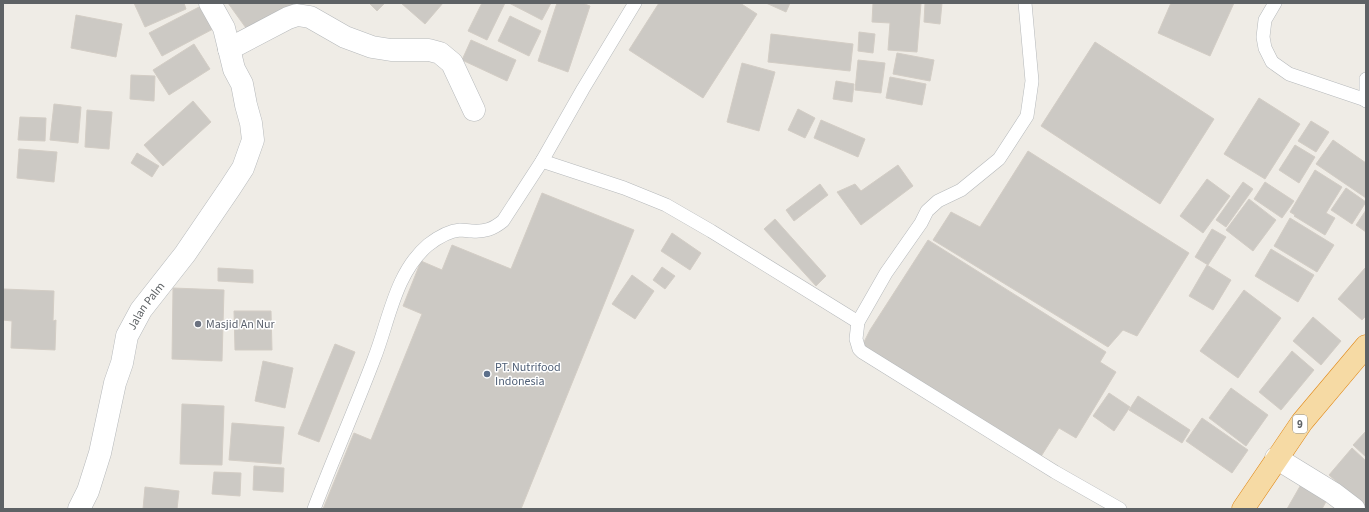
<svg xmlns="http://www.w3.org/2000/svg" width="1369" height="512" viewBox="0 0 1369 512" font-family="'Source Sans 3',sans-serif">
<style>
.building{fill:#ccc9c4;stroke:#d3cdc5}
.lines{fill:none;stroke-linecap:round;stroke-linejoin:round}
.service-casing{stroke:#b6b9bb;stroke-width:14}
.minor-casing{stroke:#b6b9bb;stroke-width:23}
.trunk-casing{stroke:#e18713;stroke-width:23}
.service{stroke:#fff;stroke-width:13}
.minor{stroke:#fff;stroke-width:22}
.trunk{stroke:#f6daa4;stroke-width:22}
.worship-dot{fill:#6b7280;stroke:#fff;stroke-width:1.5}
.service-dot{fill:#5c6f8a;stroke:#fff;stroke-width:1.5}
.labels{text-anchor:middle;stroke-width:3;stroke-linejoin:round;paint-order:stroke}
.shield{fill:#fff;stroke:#8e9193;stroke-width:1}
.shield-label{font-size:11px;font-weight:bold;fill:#5e6265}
.street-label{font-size:12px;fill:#5e6265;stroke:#fff}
.worship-label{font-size:12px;fill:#5b616d;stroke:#fff;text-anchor:start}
.service-label{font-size:12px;fill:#4e5e75;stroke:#fff;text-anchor:start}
</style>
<rect width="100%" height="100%" fill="#efece6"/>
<!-- building -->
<g class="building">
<path d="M134 3H184L186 9 145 27Z"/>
<path d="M228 3H295L251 35Z"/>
<path d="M369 3H385L377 11Z"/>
<path d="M401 3H443L425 24Z"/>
<path d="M482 3H505L487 40 468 31Z"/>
<path d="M509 3H551L542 20Z"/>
<path d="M557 3H582L590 6 568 72 538 61Z"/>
<path d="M659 3H740L757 14 703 98 629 50Z"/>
<path d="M766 3H790L786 12Z"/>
<path d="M873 3H921L917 52 888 50 890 23 872 22Z"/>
<path d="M925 3H942L940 24 924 22Z"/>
<path d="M1171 3H1234L1210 56 1158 33Z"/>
<path d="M201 6 213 29 162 56 149 33Z"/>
<path d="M76 15 122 24 116 57 71 48Z"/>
<path d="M510 16 541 31 529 56 498 41Z"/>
<path d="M859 32 875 34 873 53 858 51Z"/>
<path d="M771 34 853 44 850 71 768 62Z"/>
<path d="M471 40 516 60 507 81 462 60Z"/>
<path d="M1095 42 1214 119 1160 204 1041 126Z"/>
<path d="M194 44 210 69 169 95 153 70Z"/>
<path d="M897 53 934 60 930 81 893 74Z"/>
<path d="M858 60 885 63 881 93 855 90Z"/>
<path d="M742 63 775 72 759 131 727 122Z"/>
<path d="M131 75 155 76 154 101 130 99Z"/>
<path d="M890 77 926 84 922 105 886 98Z"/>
<path d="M836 81 854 84 852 102 833 99Z"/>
<path d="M1259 98 1300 124 1265 179 1224 154Z"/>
<path d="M193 101 211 122 163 166 144 145Z"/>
<path d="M54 104 81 107 78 143 50 140Z"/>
<path d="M798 109 815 118 805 138 788 130Z"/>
<path d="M87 110 112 112 109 149 85 147Z"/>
<path d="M20 117 46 118 45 141 18 140Z"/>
<path d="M821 120 865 139 858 157 814 138Z"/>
<path d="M1311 121 1329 132 1316 152 1298 141Z"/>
<path d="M1333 140 1366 163V198L1316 164Z"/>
<path d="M1295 145 1315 157 1299 183 1279 170Z"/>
<path d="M19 149 57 152 54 182 17 178Z"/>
<path d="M1028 151 1189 253 1137 336 1123 330 1108 347 933 240 951 212 980 227Z"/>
<path d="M137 153 159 166 152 177 131 163Z"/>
<path d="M898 165 913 186 861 225 837 192 855 184 861 191Z"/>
<path d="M1315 170 1342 187 1326 213 1335 218 1325 235 1294 216 1295 215 1290 212Z"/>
<path d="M1207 179 1230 196 1203 233 1180 216Z"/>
<path d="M1243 182 1253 189 1226 227 1216 220Z"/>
<path d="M1265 182 1294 201 1282 218 1254 199Z"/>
<path d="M820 184 828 195 794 221 786 210Z"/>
<path d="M1346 188 1366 202 1352 224 1331 210Z"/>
<path d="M542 193 634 230 521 509H323L354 433 371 440 422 314 403 306 421 261 442 270 452 245 511 269Z"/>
<path d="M1249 199 1276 220 1253 251 1226 230Z"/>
<path d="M1366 210V232L1356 225Z"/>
<path d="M1290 218 1334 245 1317 272 1274 246Z"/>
<path d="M775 219 826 276 816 286 764 229Z"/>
<path d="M1212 229 1226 237 1208 265 1195 257Z"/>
<path d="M672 233 701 253 690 270 661 251Z"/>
<path d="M928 240 1106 352 1100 362 1116 372 1076 438 1059 428 1040 458 862 346 870 330Z"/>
<path d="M1271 249 1314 275 1298 302 1255 276Z"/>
<path d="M1207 265 1231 280 1213 310 1189 296Z"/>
<path d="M662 267 675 276 665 289 653 280Z"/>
<path d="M218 268 253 270V283L218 281Z"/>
<path d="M1365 268 1366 269V316L1362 320 1338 299Z"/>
<path d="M632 275 654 291 635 319 612 304Z"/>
<path d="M173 288 224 290 222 361 172 359Z"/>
<path d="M3 289 54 291 53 321 56 320 55 350 11 348 12 321 3 320Z"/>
<path d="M1244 290 1281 318 1238 378 1200 351Z"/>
<path d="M234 311H271L272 350H235Z"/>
<path d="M1313 317 1341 341 1321 365 1293 341Z"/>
<path d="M335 344 355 352 319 442 298 434Z"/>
<path d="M1292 351 1314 370 1281 410 1259 392Z"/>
<path d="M263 361 293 368 285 408 255 401Z"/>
<path d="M1231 388 1268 415 1246 446 1209 418Z"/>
<path d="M1109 393 1130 407 1114 431 1093 416Z"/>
<path d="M1138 396 1190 430 1182 443 1129 410Z"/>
<path d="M182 404 224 406 222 465 180 464Z"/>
<path d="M1202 418 1248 450 1232 473 1186 441Z"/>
<path d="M232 423 284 427 281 464 229 460Z"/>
<path d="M1366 431V457L1353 445Z"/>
<path d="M1352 448 1366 461V508L1329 475Z"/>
<path d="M254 466 284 468 283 492 253 490Z"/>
<path d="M214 472 241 473 240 496 212 494Z"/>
<path d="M1303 481 1329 496 1322 509H1287Z"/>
<path d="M145 487 179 491 177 509H143Z"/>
</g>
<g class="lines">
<defs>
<g id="service">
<path d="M1025 3 1032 81 1027 116 999 159 961 190 938 201 927 211 921 223 886 273 858 322 856 339 859 349 862 352 1055 472 1120 509"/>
<path d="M1275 3 1265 20 1263 37 1265 48 1272 62 1289 74 1366 100"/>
<path d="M1366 79V101"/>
<path d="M542 161 624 188 666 205 711 231 858 322"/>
<path d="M314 509C333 459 355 409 374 359 389 321 395 273 428 245 437 238 448 231 460 230 464 230 468 231 472 231 485 232 493 229 503 221L542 161 583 89 635 3"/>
</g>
<g id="minor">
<path d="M229 49 288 18 297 15 310 17 345 37 372 47 391 50H429L440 53 452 63 474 110"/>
<path d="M1276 458 1333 493 1354 509"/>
<path id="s1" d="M79 509 88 491 100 453 115 383 122 363 127 336 141 310 185 254 230 188 243 168 253 140 251 123 246 105 242 84 234 69 224 28 210 3"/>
</g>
<path id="trunk" d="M1243 509 1302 422 1366 346"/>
</defs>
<!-- service casing -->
<use href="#service" class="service-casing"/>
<!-- minor casing -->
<use href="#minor" class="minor-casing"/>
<!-- trunk casing -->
<use href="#trunk" class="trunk-casing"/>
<!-- service -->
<use href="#service" class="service"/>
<!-- minor -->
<use href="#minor" class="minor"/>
<!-- trunk -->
<use href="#trunk" class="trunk"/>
</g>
<!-- markers -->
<circle class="worship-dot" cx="198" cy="324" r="4"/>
<circle class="service-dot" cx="487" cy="374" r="4"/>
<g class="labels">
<!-- shield labels -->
<rect class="shield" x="1293" y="415" width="14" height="18" rx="3"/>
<g class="shield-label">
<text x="1300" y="428">9</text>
</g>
<!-- street labels -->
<g class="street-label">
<text dy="4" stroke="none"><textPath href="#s1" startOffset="216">Jalan Palm</textPath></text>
</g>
<!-- worship labels -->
<g class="worship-label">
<text x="206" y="328">Masjid An Nur</text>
</g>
<!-- service labels -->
<g class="service-label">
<text x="495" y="371">PT. Nutrifood<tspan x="495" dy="14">Indonesia</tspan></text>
</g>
</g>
<!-- border -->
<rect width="1369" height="512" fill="none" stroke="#5e6265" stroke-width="8"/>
</svg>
